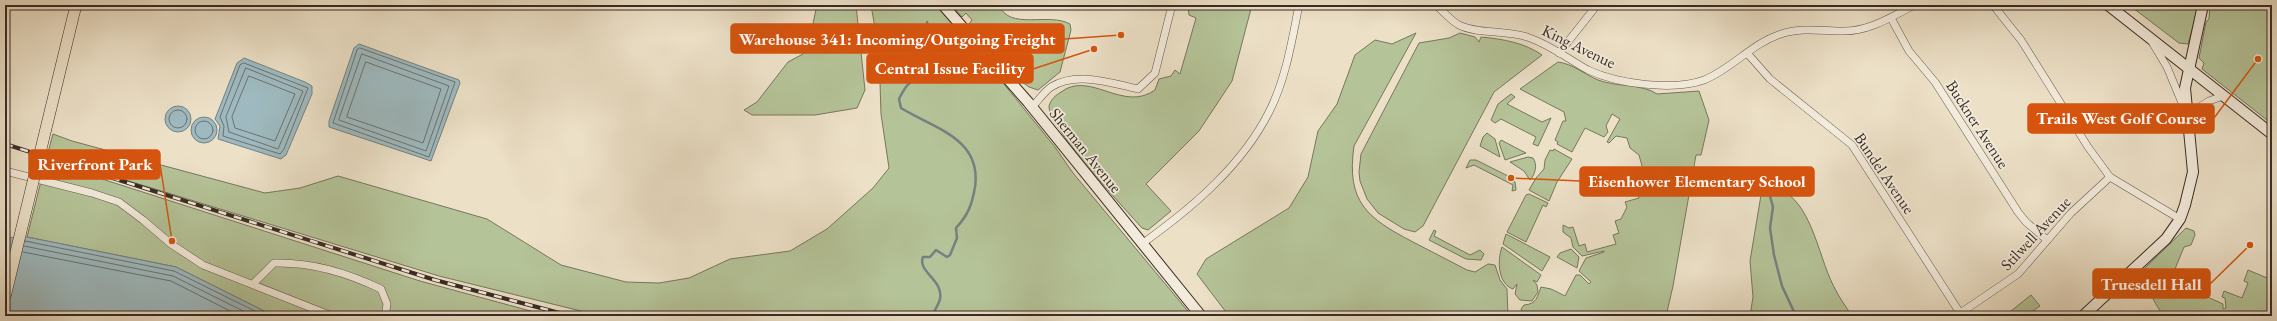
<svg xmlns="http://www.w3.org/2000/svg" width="2277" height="321" viewBox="0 0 2277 321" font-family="'EB Garamond',serif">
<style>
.green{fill:#b5c398;stroke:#76775e}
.water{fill:#9ebac0;stroke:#758182}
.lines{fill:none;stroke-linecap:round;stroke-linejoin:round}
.shore{stroke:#6b7272;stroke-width:1}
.stream{stroke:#758182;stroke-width:2.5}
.street-casing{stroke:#65584e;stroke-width:8}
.secondary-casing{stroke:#382b25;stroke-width:12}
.street{stroke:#f3ebdb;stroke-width:7}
.secondary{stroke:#f3ebdb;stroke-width:10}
.rail-casing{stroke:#382b25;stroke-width:4}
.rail{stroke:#f3ebdb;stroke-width:2.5;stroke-dasharray:8;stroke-linecap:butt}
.primary-bridge-casing{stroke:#382b25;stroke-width:12;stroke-linecap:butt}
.primary-bridge{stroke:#ece0c7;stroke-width:11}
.labels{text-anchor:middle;stroke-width:3.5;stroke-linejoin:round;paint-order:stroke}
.street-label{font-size:16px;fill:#382b25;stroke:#f3ebdb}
.leader{fill:none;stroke:#d6540e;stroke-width:1.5}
.callout-dot{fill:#d6540e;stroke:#f3ebdb;stroke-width:1.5}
.callout{fill:#d6540e;stroke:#d6540e;stroke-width:1.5}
.callout-label{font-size:17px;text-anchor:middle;font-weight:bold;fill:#fff}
</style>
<rect width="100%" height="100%" fill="#ece0c7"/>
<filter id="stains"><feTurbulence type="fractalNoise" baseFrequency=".005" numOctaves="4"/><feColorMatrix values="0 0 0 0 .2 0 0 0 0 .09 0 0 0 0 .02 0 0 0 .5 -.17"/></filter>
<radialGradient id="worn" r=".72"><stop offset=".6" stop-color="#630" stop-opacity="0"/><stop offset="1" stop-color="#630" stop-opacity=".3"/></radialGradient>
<!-- green -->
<g class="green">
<path d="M817 5H856L865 90 857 108 815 115H752L744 110 757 102 788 62 803 54 812 28Z"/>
<path d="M871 5H937L954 24 951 27 958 34 961 31 1055 147 1073 173 1192 316H601L439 276 47 156 53 134 72 141 265 193 300 188 338 176 487 219 561 265 626 282 659 283 689 278 730 259 790 251 827 229 873 188 889 168 881 114 879 51Z"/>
<path d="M951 5H999C1009 31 1049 12 1070 24L1071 30 1060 72 1038 90 1029 87 1014 76 969 24 972 20 966 13 962 17Z"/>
<path d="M1188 5H1252L1232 81 1199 131 1146 184 1171 211 1148 230 1142 228C1125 209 1048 127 1049 106 1051 99 1055 96 1061 92 1090 70 1123 113 1155 90L1159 79 1171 76 1175 70 1180 74 1196 18 1189 15Z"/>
<path d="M2129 5H2199L2188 44 2179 43Z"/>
<path d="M2210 5H2272V124L2202 69 2204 63 2199 58 2206 22 2209 19Z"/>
<path d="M1416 33 1354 146C1346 202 1367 218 1413 242 1431 251 1449 261 1467 270L1475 272 1488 264 1495 265 1500 280 1507 289 1508 316H1229L1197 274 1206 259 1289 208 1308 177 1318 131 1337 104 1355 55 1375 40 1392 44Z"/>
<path d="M1460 33 1475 37 1479 42 1481 37C1503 39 1525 43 1542 55L1494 92 1423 226 1415 232 1404 229 1378 213 1367 199 1360 181 1359 172 1361 154 1419 43 1449 38Z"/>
<path d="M1558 62C1573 64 1584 74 1598 80 1616 87 1643 84 1657 94L1699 91 1709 120 1701 155H1696L1673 286 1666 316H1524L1521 309 1524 305C1537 304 1537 297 1541 287L1551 289 1565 296 1576 275H1580L1589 284 1591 282 1579 271 1586 258 1604 252V251L1582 256 1573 247 1571 238 1563 232V225L1569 228 1573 227 1579 246 1585 244 1587 252 1616 244 1613 235 1619 233 1615 221 1621 219 1627 207 1625 202 1639 198 1637 192 1646 189 1644 173 1639 155 1630 148 1627 138 1616 136 1609 143 1607 142 1620 119 1612 114 1606 126 1608 132 1604 137 1585 128 1572 152 1557 144 1558 142 1555 140 1563 121H1566L1564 112 1520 89Z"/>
<path d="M1511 94 1515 97 1507 104 1542 122 1551 118 1538 146 1533 144 1536 137 1501 119 1495 123 1491 120 1498 104Z"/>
<path d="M1487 133 1495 139 1500 157 1480 146 1483 137Z"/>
<path d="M1501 140 1524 152 1526 153 1505 160 1499 143Z"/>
<path d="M1554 149 1572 159 1557 182 1549 201 1529 190 1536 178 1544 169 1545 160 1550 150 1553 151Z"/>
<path d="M1528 157 1533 158C1538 165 1535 175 1530 180L1524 171 1510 162Z"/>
<path d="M1470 160H1476L1512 178 1515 182 1516 190 1512 191 1513 185 1474 165 1466 168Z"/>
<path d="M46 161 420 281 549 316H274L176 267 27 237Z"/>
<path d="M1763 183C1812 191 1815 250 1834 287 1839 297 1846 307 1852 316H1750L1753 297 1750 261Z"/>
<path d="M1529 194 1548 203 1546 207 1543 205 1526 242 1507 232 1526 195Z"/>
<path d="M2186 228 2194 231 2195 235 2191 245 2184 247 2175 269 2201 280 2199 288 2201 294 2223 304V309L2226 308 2225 298 2222 297 2224 291 2242 298 2248 283 2244 281 2248 270 2272 280V316H2164C2159 310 2156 304 2152 297 2147 288 2137 285 2140 273Z"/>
<path d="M1434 230 1436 231 1434 236 1470 255 1480 250 1484 254 1481 260 1466 259 1429 240Z"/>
<path d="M1506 234 1550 257 1542 271 1503 244Z"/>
<path d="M1502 247 1541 275 1537 282 1533 280 1537 285 1538 292 1532 301 1520 300 1515 294 1517 284 1513 289C1498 284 1497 260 1502 247Z"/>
<path d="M1571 249 1579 257 1577 268 1557 257 1560 253Z"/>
<path d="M2031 295 2040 306 2026 316H2014L2011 311Z"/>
</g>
<!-- water -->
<g class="water">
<path d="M359 44 459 80 460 83 431 161 329 127V121L354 48Z"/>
<path d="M244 58 305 82 312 86V94L286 155 281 159 218 139 220 126 215 119 237 63Z"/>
<circle cx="178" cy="119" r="13"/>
<circle cx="204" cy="130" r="13"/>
<path d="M27 237 176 267 274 316H5V238Z"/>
</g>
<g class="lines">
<!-- shore -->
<g class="shore">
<path d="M360 48 455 82 429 157 333 123 357 50Z"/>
<path d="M362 54 449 86 426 151 339 120Z"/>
<path d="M366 62 441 89 423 143 347 117Z"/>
<path d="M244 63 308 88 284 149 280 154 223 136 224 126 220 117 240 65Z"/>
<path d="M246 68 303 91 278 149 229 132 226 117Z"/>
<path d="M249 76 295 94 275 141 235 128 232 117Z"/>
<circle cx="178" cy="119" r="9"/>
<circle cx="204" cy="130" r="9"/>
<path d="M25 241 174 271 265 316"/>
<path d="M24 246 173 276 253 316"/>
<path d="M23 252 171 281 240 316"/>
</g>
<!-- stream -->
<g class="stream">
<path d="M927 22C928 41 939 57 938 73 919 86 913 69 899 99L901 108C933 128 982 138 975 187 972 205 968 215 956 228L957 238 950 255 947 257 936 250 930 257H923C917 272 944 280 940 299 939 304 934 311 932 316"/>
<path d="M1770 196 1773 207 1770 228 1774 255 1782 286 1796 316"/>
</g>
<defs>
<g id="street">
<path d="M1436 5C1443 11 1450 20 1459 25 1476 34 1507 30 1527 37 1549 44 1568 59 1588 70 1618 84 1673 91 1704 80 1732 69 1752 43 1781 34 1802 27 1823 31 1844 31 1871 31 1892 16 1915 5"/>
<path d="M1993 5 2021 40 2088 147 2110 177 2180 219"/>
<path d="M1891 18 1909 51 1935 82 2018 212 2026 222 2047 240"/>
<path d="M2152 42 2167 67 2187 115 2209 101 2223 96"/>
<path d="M1559 53 1597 5"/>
<path d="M1747 53 1770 79 1852 145 1960 313"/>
<path d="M1032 107C1038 101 1044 92 1051 87 1077 71 1111 83 1138 89L1155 73 1172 5"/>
<path d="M5 171 92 193 119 202 143 220 171 244 203 265 332 316"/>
<path d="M1143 243C1192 208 1243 165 1270 110 1286 78 1292 40 1299 5"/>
<path d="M253 284 274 263C311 262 348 273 381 289L387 304 385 316"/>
<path d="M1956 316 2018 274 2071 213 2110 177"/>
</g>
<g id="secondary">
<path d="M943 5 1028 102 1201 316"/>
<path d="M2108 5 2272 134"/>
<path d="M2083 316 2166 239 2180 219 2185 205 2193 172 2185 88 2203 5"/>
</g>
</defs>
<!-- street casing -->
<use href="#street" class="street-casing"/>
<!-- secondary casing -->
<use href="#secondary" class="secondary-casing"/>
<!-- street -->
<use href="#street" class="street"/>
<!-- secondary -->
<use href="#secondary" class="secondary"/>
<defs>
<path id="rail" d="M5 144 435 280 571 316"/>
</defs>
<!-- rail casing -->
<use href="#rail" class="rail-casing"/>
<!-- rail -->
<use href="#rail" class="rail"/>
<defs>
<path id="primary-bridge" d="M5 297 76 5"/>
</defs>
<!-- primary-bridge casing -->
<use href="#primary-bridge" class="primary-bridge-casing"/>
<!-- primary-bridge -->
<use href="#primary-bridge" class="primary-bridge"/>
</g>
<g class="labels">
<!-- street labels -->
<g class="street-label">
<text transform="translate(1579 46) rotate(26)" y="6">King Avenue</text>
<text transform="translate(1978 124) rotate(57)" y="6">Buckner Avenue</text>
<text transform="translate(1086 150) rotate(51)" y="6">Sherman Avenue</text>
<text transform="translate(1885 173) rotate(56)" y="6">Bundel Avenue</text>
<text transform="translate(2035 233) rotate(-47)" y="6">Stilwell Avenue</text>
</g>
</g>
<!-- callouts -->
<path class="leader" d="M1121 35L1064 39M1094 49L1033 69M2258 59L2214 118M172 241L160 164M1511 178L1580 181M2250 245L2210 284"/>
<g class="callout-dot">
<circle cx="1121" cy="35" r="4"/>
<circle cx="1094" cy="49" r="4"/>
<circle cx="2258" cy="59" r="4"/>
<circle cx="172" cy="241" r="4"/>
<circle cx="1511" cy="178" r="4"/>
<circle cx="2250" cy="245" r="4"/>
</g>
<g class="callout">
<rect x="731" y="24" width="333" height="29" rx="4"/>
<rect x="867" y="54" width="166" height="29" rx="4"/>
<rect x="2028" y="104" width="186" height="29" rx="4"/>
<rect x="29" y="150" width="131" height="29" rx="4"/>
<rect x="1580" y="167" width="234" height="29" rx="4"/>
<rect x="2093" y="269" width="117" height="29" rx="4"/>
</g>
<g class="callout-label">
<text x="897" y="45">Warehouse 341: Incoming/Outgoing Freight</text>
<text x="950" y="74">Central Issue Facility</text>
<text x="2121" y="124">Trails West Golf Course</text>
<text x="95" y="170">Riverfront Park</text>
<text x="1697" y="187">Eisenhower Elementary School</text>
<text x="2151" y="290">Truesdell Hall</text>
</g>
<!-- margin -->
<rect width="2277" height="321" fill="none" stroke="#ece0c7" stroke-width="20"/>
<rect x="6" y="6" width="2265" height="309" fill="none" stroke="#382b25" stroke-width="2"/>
<rect x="10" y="10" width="2257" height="301" fill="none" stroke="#382b25"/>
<rect width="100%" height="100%" filter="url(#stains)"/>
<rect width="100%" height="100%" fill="url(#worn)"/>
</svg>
